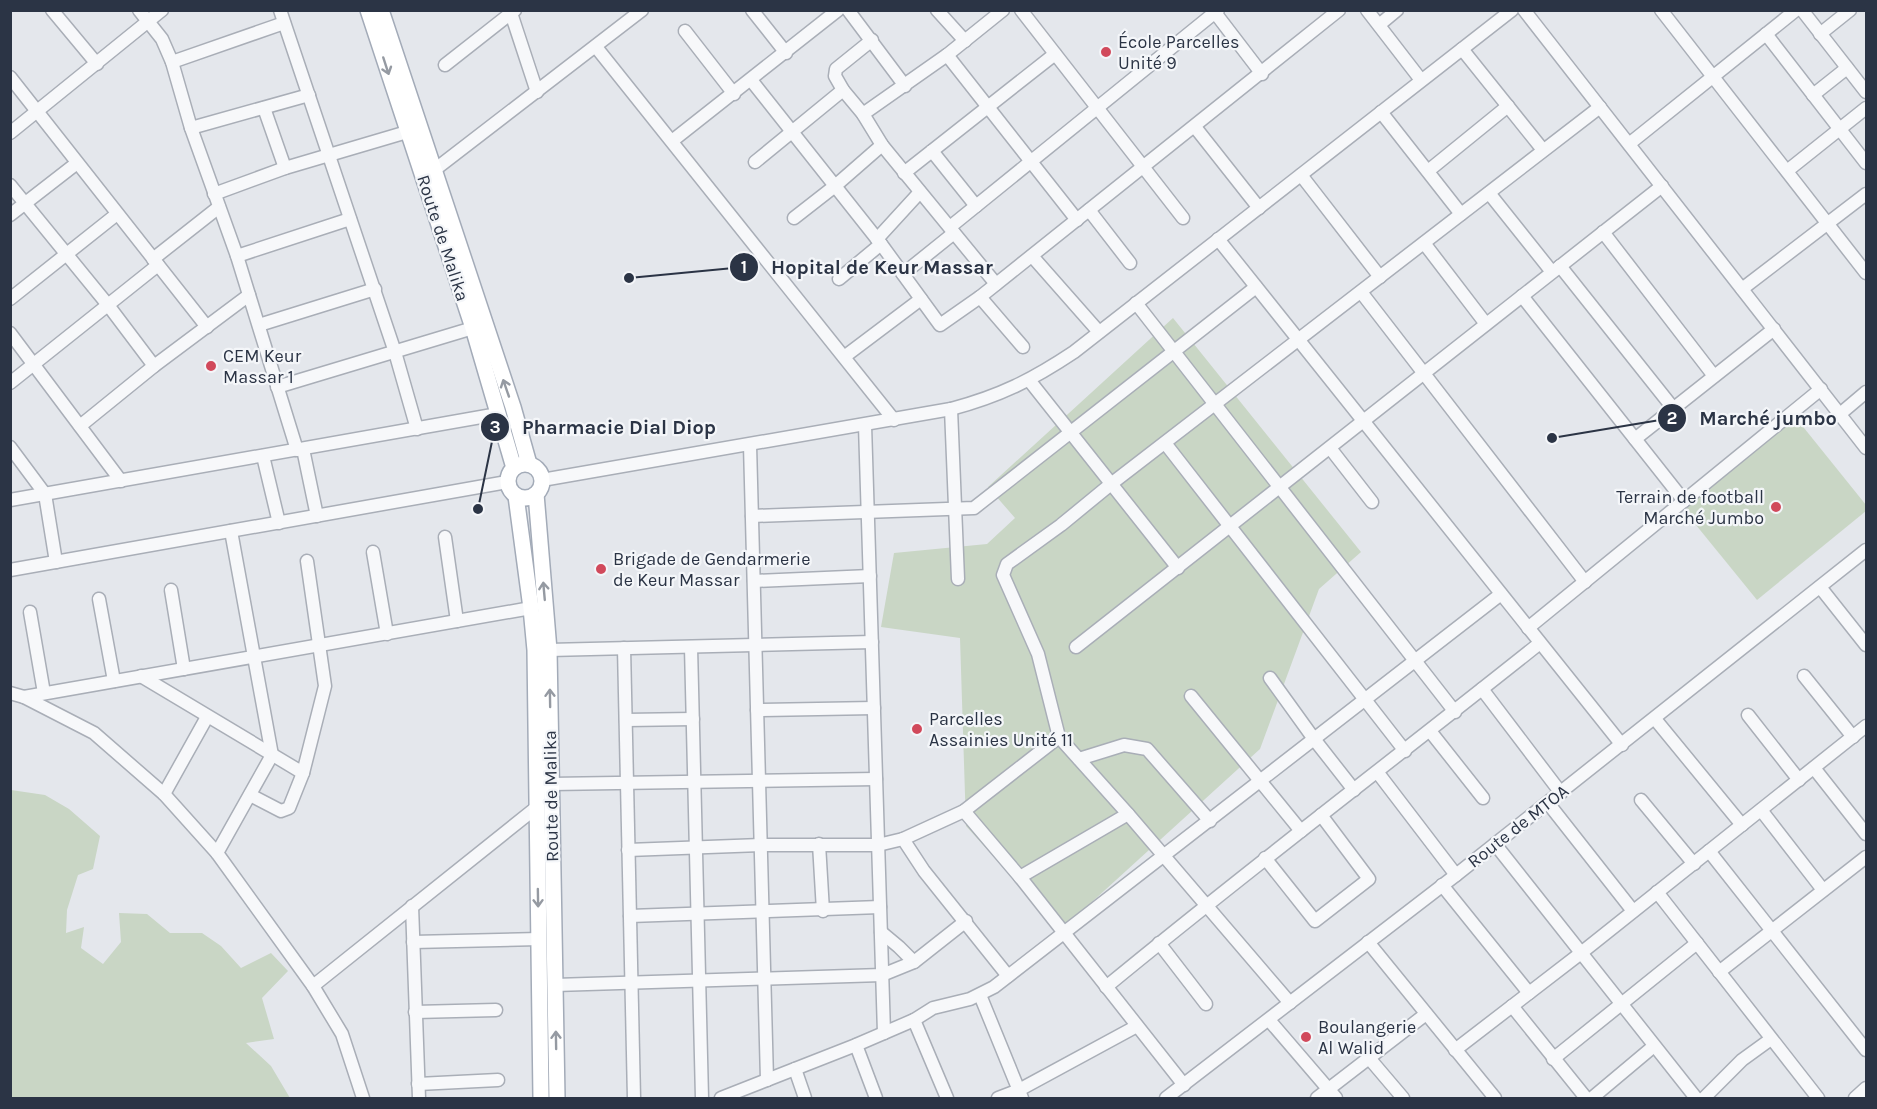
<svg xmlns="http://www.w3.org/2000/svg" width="1877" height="1109" viewBox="0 0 1877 1109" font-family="Karla,sans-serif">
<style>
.green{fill:#c9d6c5}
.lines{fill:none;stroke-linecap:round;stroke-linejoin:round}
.minor-casing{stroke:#a9aeb7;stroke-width:15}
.major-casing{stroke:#a3abb8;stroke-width:18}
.minor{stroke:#f7f8fa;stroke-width:12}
.major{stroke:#fff;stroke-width:15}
.oneway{stroke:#959aa2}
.poi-dot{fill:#d1495b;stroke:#f4f6f9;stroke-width:2}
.labels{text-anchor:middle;stroke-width:4.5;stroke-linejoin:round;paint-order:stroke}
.poi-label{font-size:18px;fill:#2b3445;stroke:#f4f6f9;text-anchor:start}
.street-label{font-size:18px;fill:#2b3445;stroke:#f4f6f9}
.leader{fill:none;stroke:#2b3445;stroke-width:2}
.callout-dot{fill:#2b3445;stroke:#f4f6f9;stroke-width:2}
.mark-label{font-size:18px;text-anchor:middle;font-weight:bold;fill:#fff}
.callout-label{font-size:20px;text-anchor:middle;font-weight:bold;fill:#2b3445;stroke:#f4f6f9;stroke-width:4.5;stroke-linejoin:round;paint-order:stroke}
</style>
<rect width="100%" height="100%" fill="#e4e7ec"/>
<!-- green -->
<g class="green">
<path d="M1173 318 1361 552 1319 589 1260 749 1060 931 966 826 960 638 881 627 894 553 987 544 1015 518 988 487Z"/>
<path d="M1796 418 1866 505V511L1757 600 1683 509Z"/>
<path d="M11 790 45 795 69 809 100 836 93 869 78 875 67 910 66 933 84 927 81 948 103 964 121 942 119 913 147 914 170 933H202L221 946 241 968 271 953 288 971 262 998 274 1039 246 1043 271 1066 290 1098H11Z"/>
</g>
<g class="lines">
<defs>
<g id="minor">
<path d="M52 10 97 64"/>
<path d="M139 10 162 39 172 62 191 128 237 256 297 450"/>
<path d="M280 10 395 352 417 429"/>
<path d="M510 10 537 92"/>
<path d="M752 10 786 53"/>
<path d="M848 10 905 86"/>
<path d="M937 10 965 41"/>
<path d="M1021 10 1183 218"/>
<path d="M1213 10 1262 74"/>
<path d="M1367 10 1421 80"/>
<path d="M1524 10 1866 448"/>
<path d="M1661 10 1866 273"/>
<path d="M1802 10 1866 92"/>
<path d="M1379 25 1397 10"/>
<path d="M685 31 734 94"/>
<path d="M1766 34 1866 163"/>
<path d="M1820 34 1850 10"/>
<path d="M872 40 836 69 835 76 843 90 863 114 882 145 996 284"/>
<path d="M596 47 894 420"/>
<path d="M1462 49 1543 150"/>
<path d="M947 55 1077 220"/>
<path d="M172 62 284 23"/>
<path d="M445 65 515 10"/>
<path d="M10 77 207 327"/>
<path d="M751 80 881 244 940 325 980 297 1339 10"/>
<path d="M1813 95 1847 68"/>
<path d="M264 108 285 168"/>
<path d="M1381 112 1461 214"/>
<path d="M863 114 947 55 1003 10"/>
<path d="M1195 127 1259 208"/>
<path d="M191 128 309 95"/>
<path d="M10 133 162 10"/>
<path d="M672 141 838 10"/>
<path d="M1629 144 1796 10"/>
<path d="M932 151 976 206"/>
<path d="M755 162 843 90"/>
<path d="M433 171 642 10"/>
<path d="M1428 171 1508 106"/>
<path d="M1787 171 1866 108"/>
<path d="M904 173 1055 54"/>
<path d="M1301 175 1380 277"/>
<path d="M10 185 108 305 154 366"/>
<path d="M1489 193 1552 272"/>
<path d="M214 194 285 168 407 132"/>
<path d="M1089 210 1130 263"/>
<path d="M10 215 77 163"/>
<path d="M794 218 835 186 882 145"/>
<path d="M950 227 1218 10"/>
<path d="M1603 232 1714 376"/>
<path d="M877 239 920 192"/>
<path d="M1218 239 1622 745"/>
<path d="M1424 243 1486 324"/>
<path d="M237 256 350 219"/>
<path d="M1032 256 1099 332"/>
<path d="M153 259 219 207"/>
<path d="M1560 266 1673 408"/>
<path d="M903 274 954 233"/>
<path d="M839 279 881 244"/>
<path d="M1742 289 1866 194"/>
<path d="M1361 292 1585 582"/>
<path d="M1522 296 1684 501"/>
<path d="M980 297 1023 347"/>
<path d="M10 299 117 214"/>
<path d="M1136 303 1455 712"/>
<path d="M259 325 375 289"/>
<path d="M10 333 121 481"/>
<path d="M844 357 921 299"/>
<path d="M1029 380 1178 568"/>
<path d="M10 383 158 265"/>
<path d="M277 387 473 328"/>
<path d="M951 409 958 579"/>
<path d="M1840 414 1866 392"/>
<path d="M865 425 884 1033"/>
<path d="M80 426 154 366 249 295"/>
<path d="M1635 439 1774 329"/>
<path d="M1165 443 1405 751"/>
<path d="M750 445 767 1080"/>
<path d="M10 447 45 494 56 562"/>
<path d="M1330 448 1372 502"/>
<path d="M303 449 317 516"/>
<path d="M263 456 279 523"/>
<path d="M542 480 951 409C1000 396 1032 380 1074 352L1512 10"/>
<path d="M10 500 498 414"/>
<path d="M752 516 974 508 1256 287"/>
<path d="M445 537 457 621"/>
<path d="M373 552 387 634"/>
<path d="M10 570 507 482"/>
<path d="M754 581 870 576"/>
<path d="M1820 587 1866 645"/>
<path d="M171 590 184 669"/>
<path d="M99 599 114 681"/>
<path d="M30 612 44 693"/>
<path d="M1528 628 1821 389"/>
<path d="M691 647 702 1098"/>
<path d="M1076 647 1662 186"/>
<path d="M624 648 634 1098"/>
<path d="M549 650 872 642"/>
<path d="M141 676 303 773"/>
<path d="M1804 676 1853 737"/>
<path d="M1270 678 1314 739 1354 790"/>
<path d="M1482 689 1561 793"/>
<path d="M10 693 24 697 94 733 164 794 217 853 313 986 342 1034 363 1098"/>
<path d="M1191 696 1301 831"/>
<path d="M24 697 531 608"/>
<path d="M757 710 874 708"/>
<path d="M1748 715 1799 780"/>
<path d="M1655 719 1742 825"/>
<path d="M626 720 693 719"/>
<path d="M1430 731 1483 798"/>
<path d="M1059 737 1038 654 1003 575 1007 564 1061 525 1111 484 1600 107"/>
<path d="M1079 759 1124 745 1147 749 1210 821"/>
<path d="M1814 768 1866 834"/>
<path d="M1378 773 1456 875"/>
<path d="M551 784 876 779"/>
<path d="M164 794 207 717"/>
<path d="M250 795 281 811 289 808 303 773 325 686 307 561"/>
<path d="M1641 800 1694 864"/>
<path d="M1548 803 1633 911"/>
<path d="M1761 810 1823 890"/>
<path d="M964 811 1020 877 1184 1085"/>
<path d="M903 839 964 811 1059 737 1128 814 1290 1003"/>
<path d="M819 844 823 911"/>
<path d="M1495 844 1696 1098"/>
<path d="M628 850 761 845H878L903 839 924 871 1008 976"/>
<path d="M1709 851 1866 1050"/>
<path d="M217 853 272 755 231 531"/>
<path d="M1265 858 1315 921 1369 879 1321 815"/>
<path d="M1020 877 1128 814"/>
<path d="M1442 885 1529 993"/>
<path d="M1657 892 1818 1098"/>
<path d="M412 906 419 1098"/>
<path d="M630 916 880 907"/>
<path d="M881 932 899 947 914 962"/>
<path d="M413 942 539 939"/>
<path d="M1368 942 1495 1098"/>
<path d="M1159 943 1206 1004"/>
<path d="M1719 972 1866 857"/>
<path d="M555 985 882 975 914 962 966 921"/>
<path d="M313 986 537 807"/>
<path d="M1106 987C1249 869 1396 758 1540 643"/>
<path d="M980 995 1022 1098"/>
<path d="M1512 1006 1586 1098"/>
<path d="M415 1012 496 1010"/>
<path d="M914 1020 947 1098"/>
<path d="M1269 1020 1336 1098"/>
<path d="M856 1045 876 1098"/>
<path d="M1455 1050 1581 953 1866 726"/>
<path d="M1369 1058 1403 1098"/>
<path d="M1553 1059 1697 943"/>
<path d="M795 1069 805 1098"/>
<path d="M418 1084 498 1080"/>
<path d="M721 1098 856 1045 914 1020 933 1008 970 999 994 987 1501 594"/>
<path d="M998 1098 1019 1090 1137 1026"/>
<path d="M1166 1098 1456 875 1866 550"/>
<path d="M1317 1098 1426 1014"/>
<path d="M1592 1098 1654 1046"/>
<path d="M1704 1098 1742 1060 1771 1039"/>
<path d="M1855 1098 1866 1088"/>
</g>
<g id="major">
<path d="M368 10 473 328 514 468"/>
<path d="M381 10 513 407 529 464"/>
<circle cx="525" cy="481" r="17"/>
<path d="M536 494 549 650 557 1098"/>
<path d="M516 496 531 608 535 650 541 1098"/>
</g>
</defs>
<!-- minor casing -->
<use href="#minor" class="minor-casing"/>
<!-- major casing -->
<use href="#major" class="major-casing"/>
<!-- minor -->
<use href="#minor" class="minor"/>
<!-- major -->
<use href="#major" class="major"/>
</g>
<!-- one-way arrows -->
<defs><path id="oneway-shaft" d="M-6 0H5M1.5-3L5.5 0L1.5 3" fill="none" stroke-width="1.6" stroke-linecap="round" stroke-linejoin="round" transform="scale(1.5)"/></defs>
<g class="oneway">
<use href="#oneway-shaft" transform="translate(386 66) rotate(72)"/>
<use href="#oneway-shaft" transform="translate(506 388) rotate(-109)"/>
<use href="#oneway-shaft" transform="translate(544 591) rotate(-95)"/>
<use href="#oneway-shaft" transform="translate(550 698) rotate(-91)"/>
<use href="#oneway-shaft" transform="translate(538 898) rotate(89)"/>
<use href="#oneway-shaft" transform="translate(556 1040) rotate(-91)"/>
</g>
<!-- markers -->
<g class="poi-dot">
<circle cx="1106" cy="52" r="6"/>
<circle cx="211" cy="366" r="6"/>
<circle cx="1776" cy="507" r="6"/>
<circle cx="601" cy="569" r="6"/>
<circle cx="917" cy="729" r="6"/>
<circle cx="1306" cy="1037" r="6"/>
</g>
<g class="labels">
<!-- poi labels -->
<g class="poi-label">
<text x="1118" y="48">École Parcelles<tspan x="1118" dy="21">Unité 9</tspan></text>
<text x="223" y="362">CEM Keur<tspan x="223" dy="21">Massar 1</tspan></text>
<text x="1764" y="503" text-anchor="end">Terrain de football<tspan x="1764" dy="21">Marché Jumbo</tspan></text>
<text x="613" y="565">Brigade de Gendarmerie<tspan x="613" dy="21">de Keur Massar</tspan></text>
<text x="929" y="725">Parcelles<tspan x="929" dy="21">Assainies Unité 11</tspan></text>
<text x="1318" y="1033">Boulangerie<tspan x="1318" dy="21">Al Walid</tspan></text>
</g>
<!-- street labels -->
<g class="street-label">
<text transform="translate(443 238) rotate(72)" y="6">Route de Malika</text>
<text transform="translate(551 796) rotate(-91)" y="6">Route de Malika</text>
<text transform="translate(1518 826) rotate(-38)" y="6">Route de MTOA</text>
</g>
</g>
<!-- callouts -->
<path class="leader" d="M629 278L744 267M1552 438L1672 418M478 509L495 427"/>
<g class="callout-dot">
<circle cx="629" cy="278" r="6"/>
<circle cx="1552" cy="438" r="6"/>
<circle cx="478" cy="509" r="6"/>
<circle cx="744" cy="267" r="15"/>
<circle cx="1672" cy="418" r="15"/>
<circle cx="495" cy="427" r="15"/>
</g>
<g class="mark-label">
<text x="744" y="273">1</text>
<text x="1672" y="424">2</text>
<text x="495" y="433">3</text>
</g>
<g class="callout-label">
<text x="882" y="274">Hopital de Keur Massar</text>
<text x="1768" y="425">Marché jumbo</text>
<text x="619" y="434">Pharmacie Dial Diop</text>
</g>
<!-- border -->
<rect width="1877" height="1109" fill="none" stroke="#2b3445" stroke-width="24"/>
</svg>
